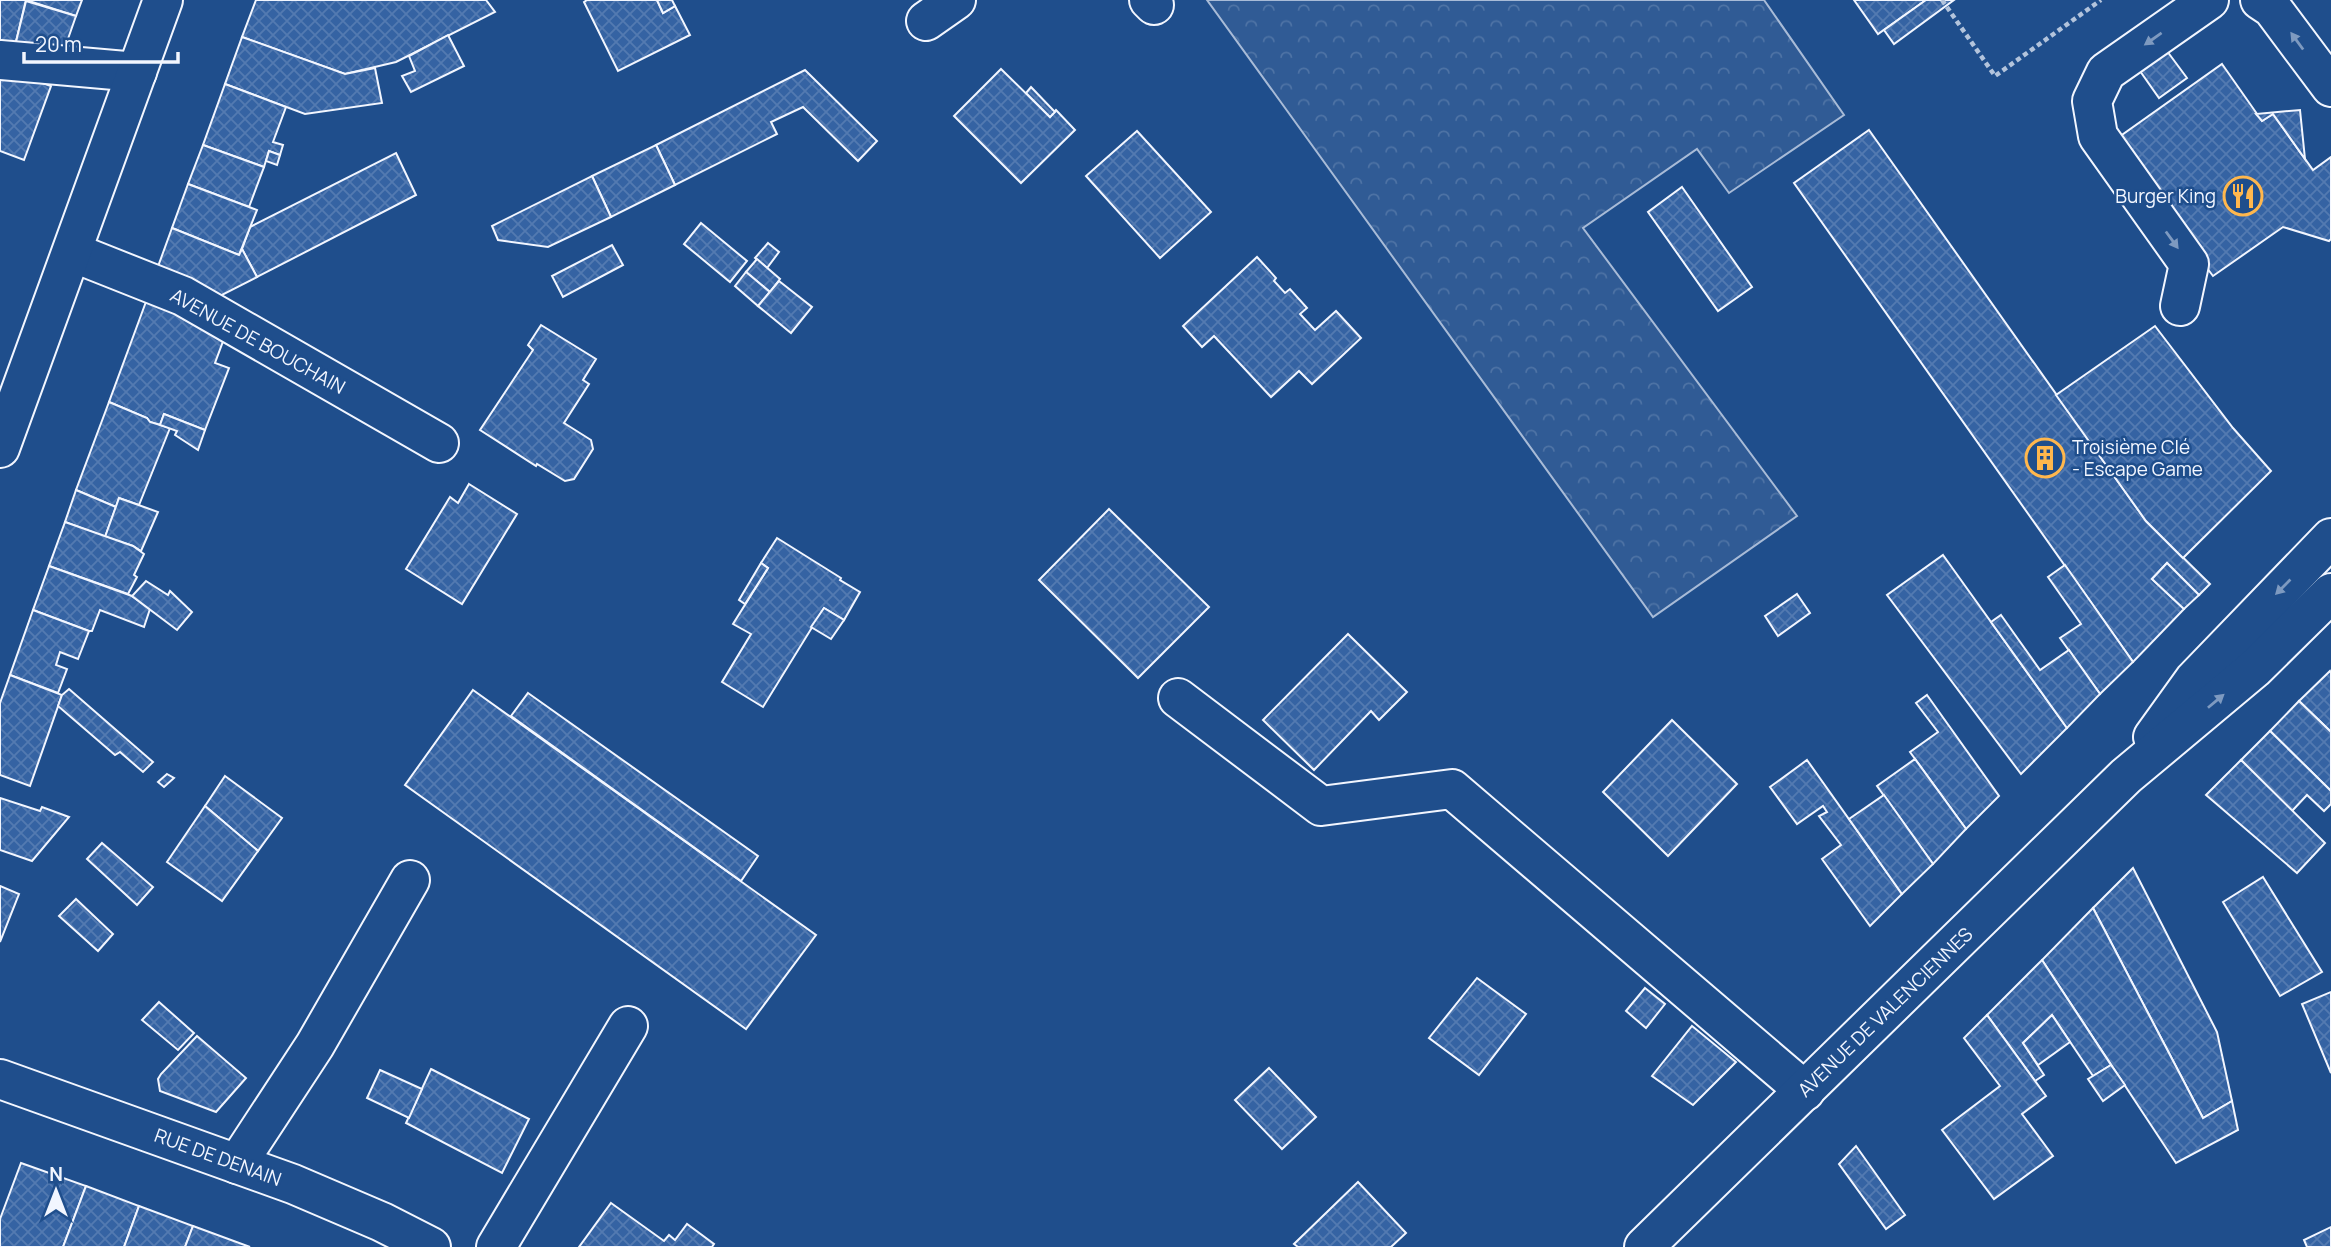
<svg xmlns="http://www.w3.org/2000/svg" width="2331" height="1247" viewBox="0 0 2331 1247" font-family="Manrope,sans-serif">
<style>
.forest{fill:url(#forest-crowns);stroke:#a8bbd7;stroke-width:2}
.building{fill:url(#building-cross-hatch);stroke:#f2f6ff;stroke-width:2}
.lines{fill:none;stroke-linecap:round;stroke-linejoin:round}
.minor-casing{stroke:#f2f6ff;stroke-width:42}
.major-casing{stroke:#f2f6ff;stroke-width:42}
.path{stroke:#b3c4dc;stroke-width:4.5;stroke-dasharray:5 3.5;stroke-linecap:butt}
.minor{stroke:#1f4e8c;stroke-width:38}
.major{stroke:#1f4e8c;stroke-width:38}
.oneway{fill:#7e9ac0}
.labels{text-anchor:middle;stroke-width:5;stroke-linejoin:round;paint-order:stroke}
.poi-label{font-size:19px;fill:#f2f6ff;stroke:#1f4e8c;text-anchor:end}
.street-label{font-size:19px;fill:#f2f6ff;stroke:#1f4e8c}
</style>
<defs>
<pattern id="forest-crowns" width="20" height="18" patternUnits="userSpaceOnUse" patternTransform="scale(1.75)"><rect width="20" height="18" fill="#305b95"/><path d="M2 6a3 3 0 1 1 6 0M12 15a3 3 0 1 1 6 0" fill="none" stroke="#4e73a5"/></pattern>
<pattern id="building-cross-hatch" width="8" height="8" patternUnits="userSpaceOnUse" patternTransform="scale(1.75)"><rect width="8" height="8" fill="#3563a3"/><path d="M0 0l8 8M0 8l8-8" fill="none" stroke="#537ab1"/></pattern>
</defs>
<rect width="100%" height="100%" fill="#1f4e8c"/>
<!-- forest -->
<path class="forest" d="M1207 0H1764L1844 115 1729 193 1697 149 1583 228 1797 516 1653 617Z"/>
<!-- building -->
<g class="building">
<path d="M0 0H26L14 50 0 49Z"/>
<path d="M26 0H82L76 16Z"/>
<path d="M256 0H486L495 12 396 62 345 74 242 37Z"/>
<path d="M587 0H657L663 13 675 6 690 35 618 71 584 2Z"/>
<path d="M657 0H672L675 6 663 13Z"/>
<path d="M1854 0H1926L1878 34Z"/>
<path d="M1926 0H1954L1894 44 1884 30Z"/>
<path d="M26 1 76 16 62 56 14 50Z"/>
<path d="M448 35 464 66 411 92 402 76 415 71 409 56Z"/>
<path d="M242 37 345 74 375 68 382 103 305 114 225 84Z"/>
<path d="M2167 51 2187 78 2159 98 2140 71Z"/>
<path d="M2222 64 2262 121 2273 114 2313 170 2331 157V239L2329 241 2283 227 2213 276 2112 142Z"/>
<path d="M1001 69 1050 117 1056 110 1075 130 1021 183 954 116Z"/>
<path d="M805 70 877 141 858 161 803 107 771 122 777 134 675 185 656 145Z"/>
<path d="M0 78 34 80 51 86 24 160 0 151Z"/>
<path d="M225 84 286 107 273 142 283 145 280 155 269 151 264 167 203 145Z"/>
<path d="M1031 87 1055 112 1050 117 1026 93Z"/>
<path d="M2300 110 2305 159 2273 114 2262 121 2256 114Z"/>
<path d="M1869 130 2146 521 2210 584 2199 595 2167 563 2152 579 2184 609 2133 662 1794 183Z"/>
<path d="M1137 131 1211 212 1160 258 1086 176Z"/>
<path d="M203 145 264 167 249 207 188 184Z"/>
<path d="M656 145 675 185 611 217 592 176Z"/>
<path d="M269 151 280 155 277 165 266 161Z"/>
<path d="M396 153 416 195 257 277 242 249 250 227Z"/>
<path d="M592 176 611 217 548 247 498 240 492 226Z"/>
<path d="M188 184 257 210 239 255 172 228Z"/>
<path d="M1682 187 1752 287 1718 311 1648 212Z"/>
<path d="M701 223 747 261 730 282 684 244Z"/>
<path d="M172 228 239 255 242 249 257 277 220 296 156 272Z"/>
<path d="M768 243 779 252 767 268 755 258Z"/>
<path d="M612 245 623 265 563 297 552 276Z"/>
<path d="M1257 257 1276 278 1274 281 1285 293 1290 289 1307 308 1300 314 1315 330 1336 311 1361 338 1312 384 1299 371 1271 397 1214 336 1202 347 1183 326Z"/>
<path d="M757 259 780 279 770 292 746 272Z"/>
<path d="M746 272 770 292 758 306 735 286Z"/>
<path d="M779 281 812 307 791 333 758 306Z"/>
<path d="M147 299 225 336 215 363 229 368 205 430 164 414 160 425 150 422 147 418 109 402Z"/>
<path d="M541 325 596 359 583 380 589 384 564 423 591 440 593 449 574 479 565 481 537 464 536 466 480 430 533 350 528 345Z"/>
<path d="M2155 326 2233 428 2271 471 2183 558 2146 521 2056 395Z"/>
<path d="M109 402 147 418 150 422 170 428 139 505 119 498 116 507 76 490Z"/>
<path d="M164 414 205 430 198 450 175 435 177 431 160 425Z"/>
<path d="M469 484 517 514 462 604 406 569 450 497 458 503Z"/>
<path d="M76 490 116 507 105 537 65 522Z"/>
<path d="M119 498 158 512 141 551 133 546 105 537Z"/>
<path d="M1109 509 1209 607 1138 678 1039 580Z"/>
<path d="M65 522 133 546 144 554 134 575 137 577 128 594 49 566Z"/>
<path d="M777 538 841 578 840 580 860 592 844 620 824 608 763 707 722 682 751 634 733 624 768 568 761 563Z"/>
<path d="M1943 555 2067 728 2021 774 1887 595Z"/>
<path d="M761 563 768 568 745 604 739 600Z"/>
<path d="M2167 563 2199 595 2184 609 2152 579Z"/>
<path d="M2065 565 2133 662 2100 694 2060 638 2081 624 2048 577Z"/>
<path d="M49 566 132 596 150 609 144 627 100 610 92 631H89L33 610Z"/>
<path d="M146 581 168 595 170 591 192 612 177 630 132 596Z"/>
<path d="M1797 594 1810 613 1778 636 1765 616Z"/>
<path d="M824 608 844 620 831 639 811 627Z"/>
<path d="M33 610 89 631 78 659 60 652 56 665 67 669 58 693 10 675Z"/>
<path d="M2001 615 2040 670 2069 650 2100 694 2067 728 1991 622Z"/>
<path d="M1348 634 1407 692 1379 720 1371 711 1314 770 1263 720Z"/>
<path d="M2330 671 2331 673V732L2299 701Z"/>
<path d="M10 675 62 695 30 786 0 775V703Z"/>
<path d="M69 689 153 762 143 772 120 752 115 755 58 706 62 695Z"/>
<path d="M473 690 816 935 746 1029 405 785Z"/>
<path d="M528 693 758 856 741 881 511 716Z"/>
<path d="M1927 695 1999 796 1966 829 1910 752 1938 732 1916 703Z"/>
<path d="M2299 701 2331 732V791L2270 731Z"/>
<path d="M1672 720 1737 784 1668 856 1603 792Z"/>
<path d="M2270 731 2331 791V804L2324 811 2307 795 2292 811 2241 760Z"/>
<path d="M1915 759 1966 829 1933 864 1877 786Z"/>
<path d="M1807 760 1902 894 1870 926 1822 859 1841 845 1819 816 1827 812 1823 806 1797 824 1770 787Z"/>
<path d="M2241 760 2325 843 2297 873 2206 795Z"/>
<path d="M167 774 174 778 164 787 158 782Z"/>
<path d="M225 776 282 818 258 851 205 806Z"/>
<path d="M1884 795 1933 864 1902 894 1849 819Z"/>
<path d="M0 798 40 811 42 807 69 817 32 861 0 850Z"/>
<path d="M205 806 258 851 222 901 167 862Z"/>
<path d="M102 843 153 887 137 905 87 859Z"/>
<path d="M2133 868 2217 1032 2232 1101 2203 1118 2093 908Z"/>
<path d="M2263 877 2322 972 2280 996 2223 902Z"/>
<path d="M0 886 19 894 0 942Z"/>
<path d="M76 899 113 934 98 951 59 916Z"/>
<path d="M2093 908 2203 1118 2232 1101 2238 1130 2176 1163 2042 960Z"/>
<path d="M2042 960 2111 1065 2093 1076 2052 1015 2023 1043 2044 1075 2035 1081 1987 1015Z"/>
<path d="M1477 978 1526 1014 1479 1075 1429 1038Z"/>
<path d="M1645 988 1665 1004 1646 1028 1626 1011Z"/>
<path d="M2331 992V1073L2302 1004Z"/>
<path d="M159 1002 194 1033 178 1050 142 1020Z"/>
<path d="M1987 1015 2046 1096 2022 1114 2053 1156 1994 1199 1942 1130 2000 1086 1964 1038Z"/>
<path d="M2052 1015 2070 1042 2038 1065 2023 1043Z"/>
<path d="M1692 1026 1736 1062 1693 1105 1652 1076Z"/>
<path d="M197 1036 246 1078 216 1112 160 1091 158 1079 161 1074Z"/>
<path d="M2111 1065 2125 1085 2103 1101 2088 1079Z"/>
<path d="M1269 1068 1316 1117 1282 1149 1235 1100Z"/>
<path d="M431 1069 529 1119 502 1173 406 1123Z"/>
<path d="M380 1070 422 1089 409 1118 367 1098Z"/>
<path d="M1856 1146 1905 1215 1886 1229 1839 1164Z"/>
<path d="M21 1163 86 1186 63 1247H0V1219Z"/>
<path d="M1358 1182 1406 1233 1391 1247H1298L1294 1244Z"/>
<path d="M86 1186 139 1206 124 1247H63Z"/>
<path d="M611 1203 664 1241 669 1235 675 1240 687 1224 714 1244 712 1247H579Z"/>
<path d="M139 1206 193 1226 185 1247H124Z"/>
<path d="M193 1226 250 1247H185Z"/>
<path d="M2331 1227V1247H2307L2304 1240Z"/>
</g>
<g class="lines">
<defs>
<g id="minor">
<path d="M1149 0 1154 5"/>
<path d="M2260 0 2272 8 2331 87"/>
<path d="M926 21 956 0"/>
<path d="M0 60 137 72"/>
<path d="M72 252 183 296 439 443"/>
<path d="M2180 306 2189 264 2098 136 2092 101 2106 72 2209 0"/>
<path d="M0 448 163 0"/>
<path d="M1178 698 1321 806 1452 789 1805 1091"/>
<path d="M0 1079 293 1184 382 1222 431 1247"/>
<path d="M237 1164 315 1045 410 880"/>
<path d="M496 1247 628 1026"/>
</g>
<g id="major">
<path d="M2153 737 2194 680 2331 538"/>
<path d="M1644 1247 2126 776 2254 669 2331 593"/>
</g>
</defs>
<!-- minor casing -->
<use href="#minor" class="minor-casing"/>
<!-- major casing -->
<use href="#major" class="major-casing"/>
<!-- path -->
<path class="path" d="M1942 0 1995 76 2101 0"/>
<!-- minor -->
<use href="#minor" class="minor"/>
<!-- major -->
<use href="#major" class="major"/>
</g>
<!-- one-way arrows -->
<defs><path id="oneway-solid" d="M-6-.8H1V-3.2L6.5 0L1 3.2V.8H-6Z" transform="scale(1.75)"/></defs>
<g class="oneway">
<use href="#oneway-solid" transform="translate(2153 39) rotate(145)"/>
<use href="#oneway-solid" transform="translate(2297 41) rotate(-126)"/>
<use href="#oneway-solid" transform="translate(2172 240) rotate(54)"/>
<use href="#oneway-solid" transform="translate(2283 587) rotate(135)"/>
<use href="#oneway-solid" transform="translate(2216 701) rotate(-40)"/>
</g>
<!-- icons -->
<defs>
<symbol id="restaurant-ring" viewBox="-11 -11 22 22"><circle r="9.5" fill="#1f4e8c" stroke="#ffb74d" stroke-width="1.5"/><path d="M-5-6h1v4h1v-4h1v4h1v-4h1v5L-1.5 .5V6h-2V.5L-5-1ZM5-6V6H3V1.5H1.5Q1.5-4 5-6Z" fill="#ffb74d"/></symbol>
<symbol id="building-ring" viewBox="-11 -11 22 22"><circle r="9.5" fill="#1f4e8c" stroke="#ffb74d" stroke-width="1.5"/><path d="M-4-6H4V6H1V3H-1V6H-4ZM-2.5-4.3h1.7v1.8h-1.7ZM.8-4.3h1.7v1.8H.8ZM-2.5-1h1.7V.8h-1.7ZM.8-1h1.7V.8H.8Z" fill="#ffb74d"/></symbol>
</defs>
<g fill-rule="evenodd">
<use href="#restaurant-ring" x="2221" y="174" width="44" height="44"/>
<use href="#building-ring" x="2023" y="436" width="44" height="44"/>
</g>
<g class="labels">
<!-- poi labels -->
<g class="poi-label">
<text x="2216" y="203">Burger King</text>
<text x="2072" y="454" text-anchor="start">Troisième Clé<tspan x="2072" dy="22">- Escape Game</tspan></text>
</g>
<!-- street labels -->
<g class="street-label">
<text transform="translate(258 341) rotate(29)" y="7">AVENUE DE BOUCHAIN</text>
<text transform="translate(1885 1012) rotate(-44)" y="7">AVENUE DE VALENCIENNES</text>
<text transform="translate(218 1157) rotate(20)" y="7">RUE DE DENAIN</text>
</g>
</g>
<!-- north arrow -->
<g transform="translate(56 1191)" stroke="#1f4e8c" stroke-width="5" paint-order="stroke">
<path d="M0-5L12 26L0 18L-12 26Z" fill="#f2f6ff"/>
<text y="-10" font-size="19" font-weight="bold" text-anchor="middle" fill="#f2f6ff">N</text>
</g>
<!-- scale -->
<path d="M24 52v10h154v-10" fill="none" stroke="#f2f6ff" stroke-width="3.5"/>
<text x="35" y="52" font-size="21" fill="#f2f6ff" stroke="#1f4e8c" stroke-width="5" paint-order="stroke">20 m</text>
</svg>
